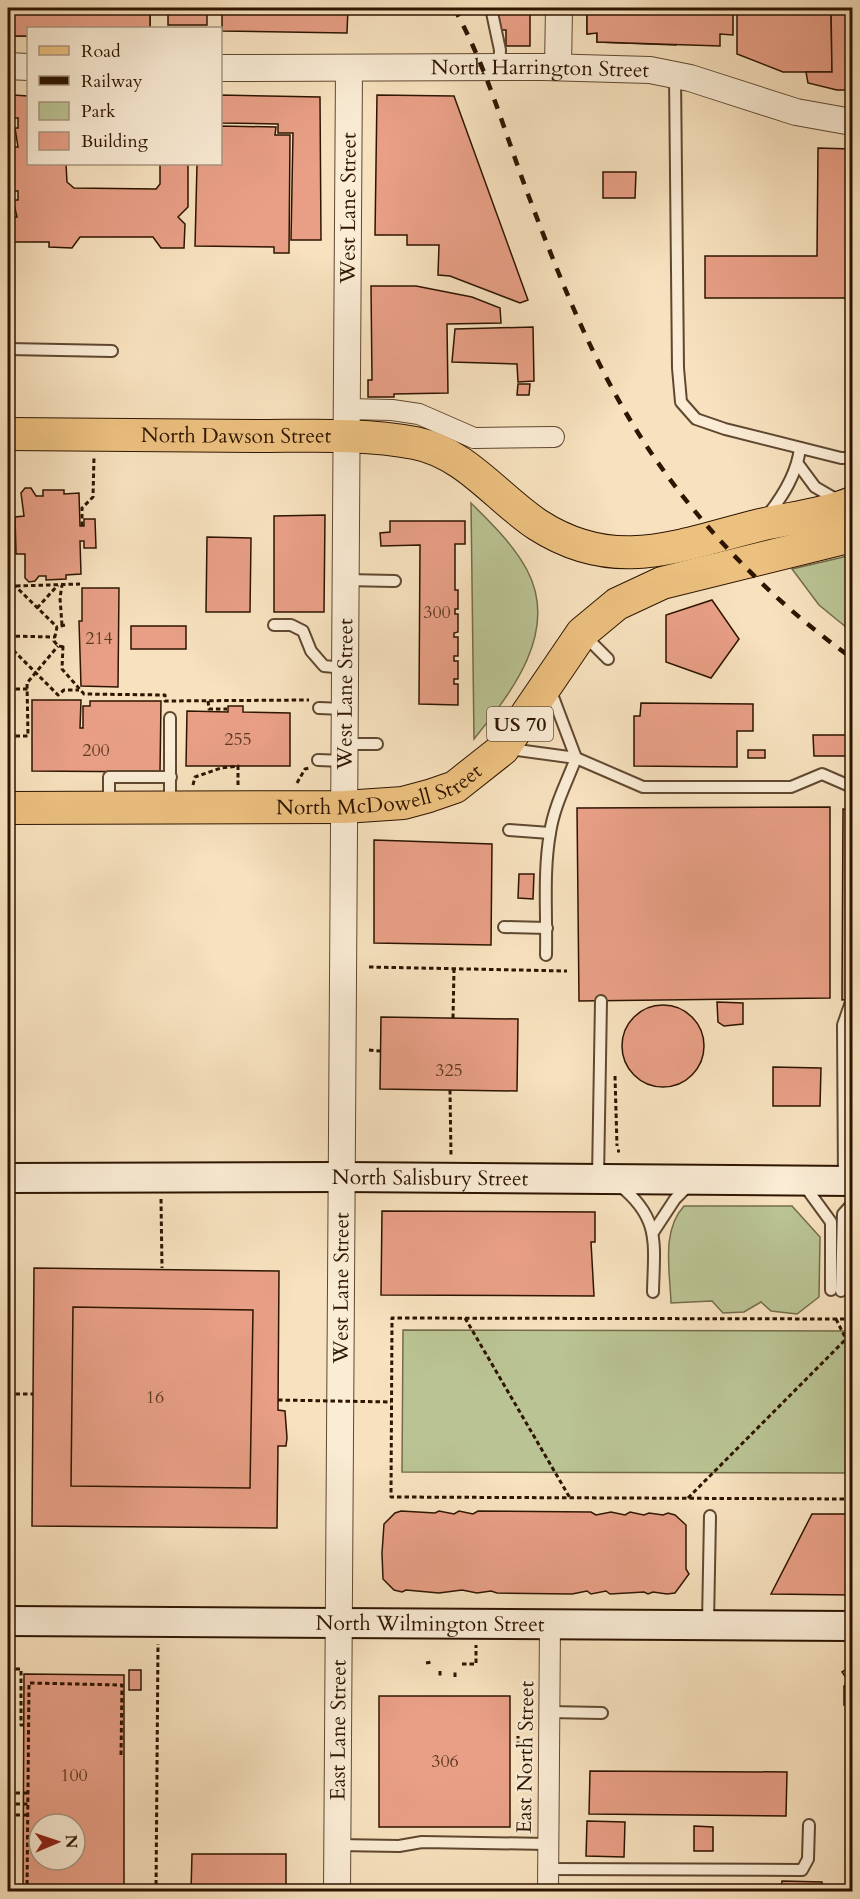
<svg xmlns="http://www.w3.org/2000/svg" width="860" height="1899" viewBox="0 0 860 1899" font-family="Cardo,serif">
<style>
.green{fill:#bac393;stroke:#746c4a;stroke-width:1.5}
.building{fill:#e89f86;stroke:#2e1500;stroke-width:1.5;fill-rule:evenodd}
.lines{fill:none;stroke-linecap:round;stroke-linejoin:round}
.service-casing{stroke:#604830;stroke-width:14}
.minor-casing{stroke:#604830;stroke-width:22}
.tertiary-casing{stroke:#604830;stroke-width:28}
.secondary-casing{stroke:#2e1500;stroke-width:32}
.primary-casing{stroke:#2e1500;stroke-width:34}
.path{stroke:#2e1500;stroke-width:3;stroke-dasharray:4.5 3;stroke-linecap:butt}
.service{stroke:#faecd5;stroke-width:10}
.minor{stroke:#faecd5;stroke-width:20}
.tertiary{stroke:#faecd5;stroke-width:26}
.secondary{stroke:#faecd5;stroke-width:28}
.primary{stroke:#ecc07f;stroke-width:32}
.rail{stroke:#2e1500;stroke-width:4.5;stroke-dasharray:10 10;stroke-linecap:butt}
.path-bridge{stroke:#2e1500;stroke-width:3;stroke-dasharray:4.5 3;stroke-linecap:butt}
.labels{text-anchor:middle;stroke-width:4.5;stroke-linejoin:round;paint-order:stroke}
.number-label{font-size:18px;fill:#5c3822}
.shield{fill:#faecd5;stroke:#6b5640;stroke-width:1.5}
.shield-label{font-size:20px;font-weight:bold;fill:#2e1500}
.street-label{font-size:21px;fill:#2e1500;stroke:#faecd5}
</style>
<rect width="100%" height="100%" fill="#f7e1be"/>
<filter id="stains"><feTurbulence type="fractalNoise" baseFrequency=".00333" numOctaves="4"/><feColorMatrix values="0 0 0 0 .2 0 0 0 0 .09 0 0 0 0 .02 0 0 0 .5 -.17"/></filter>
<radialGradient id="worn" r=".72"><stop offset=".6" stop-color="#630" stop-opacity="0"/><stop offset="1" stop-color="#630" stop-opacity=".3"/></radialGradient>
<!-- green -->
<g class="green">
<path d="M471 503C492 524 513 544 527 570 560 632 511 693 474 739Z"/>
<path d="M852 555V632L819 605 792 569Z"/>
<path d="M684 1206H792L820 1237 819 1297 797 1314 771 1311 761 1302 744 1312 723 1313 712 1301 671 1303C670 1271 661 1231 684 1206Z"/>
<path d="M403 1330 852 1331V1473L402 1472Z"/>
</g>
<!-- building -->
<g class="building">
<path d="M12 8H150V28H28V36H12Z"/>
<path d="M12 8H150V28H28V36H12Z"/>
<rect x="168" y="8" width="39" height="17"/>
<path d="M222 8H348L347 33 222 31Z"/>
<path d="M503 8H530V46H506V30H498V12H503Z"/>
<path d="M587 8H677L676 45 597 42V33L587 34Z"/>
<path d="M587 8H733V35L720 34V46L597 42V33L587 34Z"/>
<path d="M737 8H831L832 72H783L737 54Z"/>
<path d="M831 8H852V90H837L808 83 806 72H832Z"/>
<path d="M13 95 28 96V164H66L67 182 74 188 156 189 160 184V164H188V207L178 217 185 224 184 248H161L153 237H80L72 248 49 247V242H13V217H17L13 200H18V191H13L14 147H18L15 128H18V118H14Z"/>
<path d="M220 95 320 97 321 240H291L293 133H278V124L220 123Z"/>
<path d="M377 95 454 96 528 300 520 303 450 276 438 275 439 245H407V235H375Z"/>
<path d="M220 126 276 127 275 135H290L289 253H274V247L195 246 197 164H220Z"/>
<path d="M818 148 852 149V298H705V256H817Z"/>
<path d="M603 172H636L635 198H603Z"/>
<path d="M371 286H416L472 297 500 308 501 323 447 324 448 393 394 394V397H368V380H372Z"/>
<path d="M533 327 534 381 518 382 517 364 452 362 455 329Z"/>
<path d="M518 384H530L529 395H517Z"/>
<path d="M25 488H31L36 496H43V490H64V494L79 493 80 526H84V519H95L96 548H84V541H80L81 574 66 575V579L46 580V576H39L35 581 29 582 25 578V554H16L15 517 24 516 21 493Z"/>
<path d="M325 515 324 612H274V516Z"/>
<path d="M390 521H465V544H455V590H458V609H455V614H458V632L454 633V637H458V656H454V661H458V679H454V684H458V705L419 704 420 545 381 546 380 533 390 532Z"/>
<path d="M207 537 251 538 250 612H206Z"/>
<path d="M82 588H119L118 687 81 686 79 621H82Z"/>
<path d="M712 600 739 639 711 678 666 662V615Z"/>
<rect x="131" y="626" width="55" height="23"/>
<path d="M32 700H81L80 728H83V706H90V701H161L160 772 32 771Z"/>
<path d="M641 703 753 704V731H737V767L634 766V716H640Z"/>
<path d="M228 706H243V712L290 713V766H186L187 711 228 712Z"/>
<path d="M813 735H850V756H814Z"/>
<rect x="748" y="750" width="17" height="8"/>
<path d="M830 807V998L579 1001 577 808Z"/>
<path d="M843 809 852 810V999L842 1000Z"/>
<path d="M374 840 492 844 491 945 374 943Z"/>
<path d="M519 874H534L533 899 518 898Z"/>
<path d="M717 1002 743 1003V1024L724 1026 718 1022Z"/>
<circle cx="663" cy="1046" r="41"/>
<path d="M381 1017 518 1019 517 1091 380 1089Z"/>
<path d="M773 1067 821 1068 820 1106H773Z"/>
<path d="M382 1211 595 1212V1242H591L594 1296 381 1295Z"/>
<path d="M34 1268 279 1271 278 1410 285 1411 287 1438 286 1446H278L277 1528 32 1526Z"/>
<path d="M73 1307 253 1310 250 1488 71 1486Z"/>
<path d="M401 1511 435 1513 439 1511 454 1514 459 1511 473 1514 478 1511 591 1512 596 1515 611 1512 625 1515 630 1512 644 1515 649 1513 663 1515 668 1513 675 1515 686 1525V1569L689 1574 675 1593 667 1594 653 1592 648 1594 644 1592 610 1594 606 1591 591 1594 587 1591 572 1594 497 1593 491 1591 477 1593 462 1590 439 1593 406 1590 402 1592 394 1590 383 1579 382 1553 384 1524 395 1513Z"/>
<path d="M812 1514H852V1595L771 1594Z"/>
<path d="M848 1668H852V1705H844V1686H847V1679L842 1672Z"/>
<rect x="129" y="1670" width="12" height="20"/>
<path d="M24 1674 124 1675V1892H23ZM39 1824H75V1860H39Z"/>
<rect x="379" y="1696" width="131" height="131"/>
<path d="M590 1771 787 1772 786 1816 589 1814Z"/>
<path d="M587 1821 625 1822 624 1857 586 1856Z"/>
<path d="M694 1826 713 1827V1851H694Z"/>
<path d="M192 1854H286V1892H191Z"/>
<path d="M782 1881 822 1882V1892H781Z"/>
<path d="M452 1885H481L480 1892H452Z"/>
<rect x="418" y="1886" width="13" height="6"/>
<rect x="651" y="1888" width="15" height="4"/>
</g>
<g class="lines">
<defs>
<g id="service">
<path d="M491 8 500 50 499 67"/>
<path d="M675 75 678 368 681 402 696 419 725 429 841 458H852"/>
<path d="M8 349 112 351"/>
<path d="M798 464 815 487 839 501"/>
<path d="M767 516C783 496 797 474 800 448"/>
<path d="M345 580 395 581"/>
<path d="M274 625H291L303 631 311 651 324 666 344 668"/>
<path d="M584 635 608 659"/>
<path d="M319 708 344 709"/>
<path d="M344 744H377"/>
<path d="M510 749 576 758 643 787H791L822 774 852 787"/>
<path d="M318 760 344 761"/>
<path d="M109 805V777H171"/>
<path d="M170 805V718"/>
<path d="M509 830 550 833"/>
<path d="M504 927 547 928"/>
<path d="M546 955C547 915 543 873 550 833 554 806 567 782 576 758L550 689"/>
<path d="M598 1178 601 1001"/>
<path d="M844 1181 843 1025 852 999"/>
<path d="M619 1185C661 1218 654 1244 653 1292"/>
<path d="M804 1185 831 1222V1290"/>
<path d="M654 1231 675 1199 690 1184"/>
<path d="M841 1291 843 1214 852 1204"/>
<path d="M708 1623 710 1516"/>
<path d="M549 1712 602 1713"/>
<path d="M337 1845 399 1846 422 1842 548 1844"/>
<path d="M548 1869 802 1870 808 1859 809 1825"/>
</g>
<g id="minor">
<path d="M347 409 392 410 419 414 474 438 554 437"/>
<path d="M548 1892 550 1623"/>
</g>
<g id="tertiary">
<path d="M8 66 28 67"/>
<path d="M558 67 559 8"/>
<path id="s1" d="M220 68 544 67 650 70 690 78 796 112 852 122"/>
<path id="s2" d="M337 1892 349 69"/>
</g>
<g id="secondary">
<path id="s3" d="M8 1178 341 1177 852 1181"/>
<path id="s4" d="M8 1621 852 1626"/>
</g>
<g id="primary">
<path id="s5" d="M8 434C91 435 173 435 256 436 308 436 363 433 415 443 466 453 497 498 538 525 616 575 679 545 760 525 790 518 823 515 852 503"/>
<path id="s6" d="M8 808 344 807 403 803 429 796 455 787 503 749 582 633 617 604 662 583 852 536"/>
</g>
</defs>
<!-- service casing -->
<use href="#service" class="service-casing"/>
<!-- minor casing -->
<use href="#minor" class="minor-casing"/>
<!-- tertiary casing -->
<use href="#tertiary" class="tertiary-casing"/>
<!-- secondary casing -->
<use href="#secondary" class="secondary-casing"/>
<!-- primary casing -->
<use href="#primary" class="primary-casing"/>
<!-- path -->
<g class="path">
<path d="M82 526V508L93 497 94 457"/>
<path d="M8 536H16"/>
<path d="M8 579 57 627"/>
<path d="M16 586 80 584"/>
<path d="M37 608 58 585"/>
<path d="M62 625 60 598 62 585"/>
<path d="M65 625 57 627 54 641 58 646 66 647"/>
<path d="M8 636 55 637"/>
<path d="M8 645 58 695 64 690H79"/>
<path d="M63 646 62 669 84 694 165 695V701L309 700"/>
<path d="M8 689H28"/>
<path d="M208 701 209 709H227"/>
<path d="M8 736H28L27 683 58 646"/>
<path d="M297 783 305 769 310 768"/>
<path d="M193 785 195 777 221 768 238 766V785"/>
<path d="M369 967 567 971"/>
<path d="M453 1018 454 969"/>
<path d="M369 1050 380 1051"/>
<path d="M615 1076 617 1146"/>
<path d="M450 1090 451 1156"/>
<path d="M617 1151H620"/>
<path d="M161 1199 162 1268"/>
<path d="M465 1318 570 1498"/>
<path d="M836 1319 852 1351"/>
<path d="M852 1319 392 1318 391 1497 852 1499"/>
<path d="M8 1394H33"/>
<path d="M688 1498 852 1333"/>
<path d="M426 1663 432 1662"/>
<path d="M462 1664H476V1645"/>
<path d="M8 1669H21V1725H24"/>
<path d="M440 1671V1678"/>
<path d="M455 1677V1671"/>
<path d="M518 1746V1736"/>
<path d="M8 1793H27"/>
<path d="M8 1804H28"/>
<path d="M8 1815H28"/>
<path d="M27 1892 29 1683 122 1685 121 1755"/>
<path d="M156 1892 158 1644"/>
</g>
<!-- service -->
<use href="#service" class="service"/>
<!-- minor -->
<use href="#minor" class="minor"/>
<!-- tertiary -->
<use href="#tertiary" class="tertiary"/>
<!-- secondary -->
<use href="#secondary" class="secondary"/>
<!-- primary -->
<use href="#primary" class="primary"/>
<!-- rail -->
<path class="rail" d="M454 8C487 67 505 134 529 197 557 271 586 345 626 413 681 507 763 595 852 658"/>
<!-- path-bridge -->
<path class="path-bridge" d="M278 1400 391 1402"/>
</g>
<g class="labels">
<!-- number labels -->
<g class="number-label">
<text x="437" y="618">300</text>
<text x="99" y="644">214</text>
<text x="238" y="745">255</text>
<text x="96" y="756">200</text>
<text x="449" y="1076">325</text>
<text x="155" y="1403">16</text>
<text x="445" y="1767">306</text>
<text x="74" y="1781">100</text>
</g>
<!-- shield labels -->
<rect class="shield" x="487" y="707" width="66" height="34" rx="4.5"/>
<g class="shield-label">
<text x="520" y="731">US 70</text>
</g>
<!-- street labels -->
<g class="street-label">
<text dy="7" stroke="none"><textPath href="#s1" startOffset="320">North Harrington Street</textPath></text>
<text dy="7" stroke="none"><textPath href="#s2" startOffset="1684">West Lane Street</textPath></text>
<text dy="7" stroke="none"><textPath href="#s5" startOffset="228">North Dawson Street</textPath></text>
<text dy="7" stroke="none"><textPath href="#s2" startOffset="1198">West Lane Street</textPath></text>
<text dy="7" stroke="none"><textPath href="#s6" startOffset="374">North McDowell Street</textPath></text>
<text dy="7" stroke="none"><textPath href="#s3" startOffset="422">North Salisbury Street</textPath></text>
<text dy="7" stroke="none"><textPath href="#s2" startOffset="604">West Lane Street</textPath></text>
<text dy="7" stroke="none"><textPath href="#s4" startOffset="422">North Wilmington Street</textPath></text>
<text dy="7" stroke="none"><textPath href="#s2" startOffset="162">East Lane Street</textPath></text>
<text transform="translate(525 1757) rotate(-89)" y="7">East North Street</text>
</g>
</g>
<!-- margin -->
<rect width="860" height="1899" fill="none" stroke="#f7e1be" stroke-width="30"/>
<rect x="9" y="9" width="842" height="1881" fill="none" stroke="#2e1500" stroke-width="3"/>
<rect x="15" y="15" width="830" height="1869" fill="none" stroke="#2e1500" stroke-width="1.5"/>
<!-- legend -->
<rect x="27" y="27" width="195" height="138" fill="#faecd5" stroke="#a89680" stroke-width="1.5"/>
<rect x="39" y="46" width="30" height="9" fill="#ecc07f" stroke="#a89680" stroke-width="1.5"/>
<text x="81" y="57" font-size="18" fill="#2e1500">Road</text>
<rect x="39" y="76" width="30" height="9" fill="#2e1500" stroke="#a89680" stroke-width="1.5"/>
<text x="81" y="87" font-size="18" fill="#2e1500">Railway</text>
<rect x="39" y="102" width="30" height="18" fill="#bac393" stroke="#a89680" stroke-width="1.5"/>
<text x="81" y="117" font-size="18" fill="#2e1500">Park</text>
<rect x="39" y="132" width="30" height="18" fill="#e89f86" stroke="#a89680" stroke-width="1.5"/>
<text x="81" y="147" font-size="18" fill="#2e1500">Building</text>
<!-- north arrow -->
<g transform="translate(57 1842) rotate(88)"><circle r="28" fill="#faecd5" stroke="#a89680" stroke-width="1.5"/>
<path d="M0-4.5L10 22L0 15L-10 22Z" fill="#8f2418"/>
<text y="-9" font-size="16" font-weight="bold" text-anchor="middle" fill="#2e1500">N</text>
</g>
<rect width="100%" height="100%" filter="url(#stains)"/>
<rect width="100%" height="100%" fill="url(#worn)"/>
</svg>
